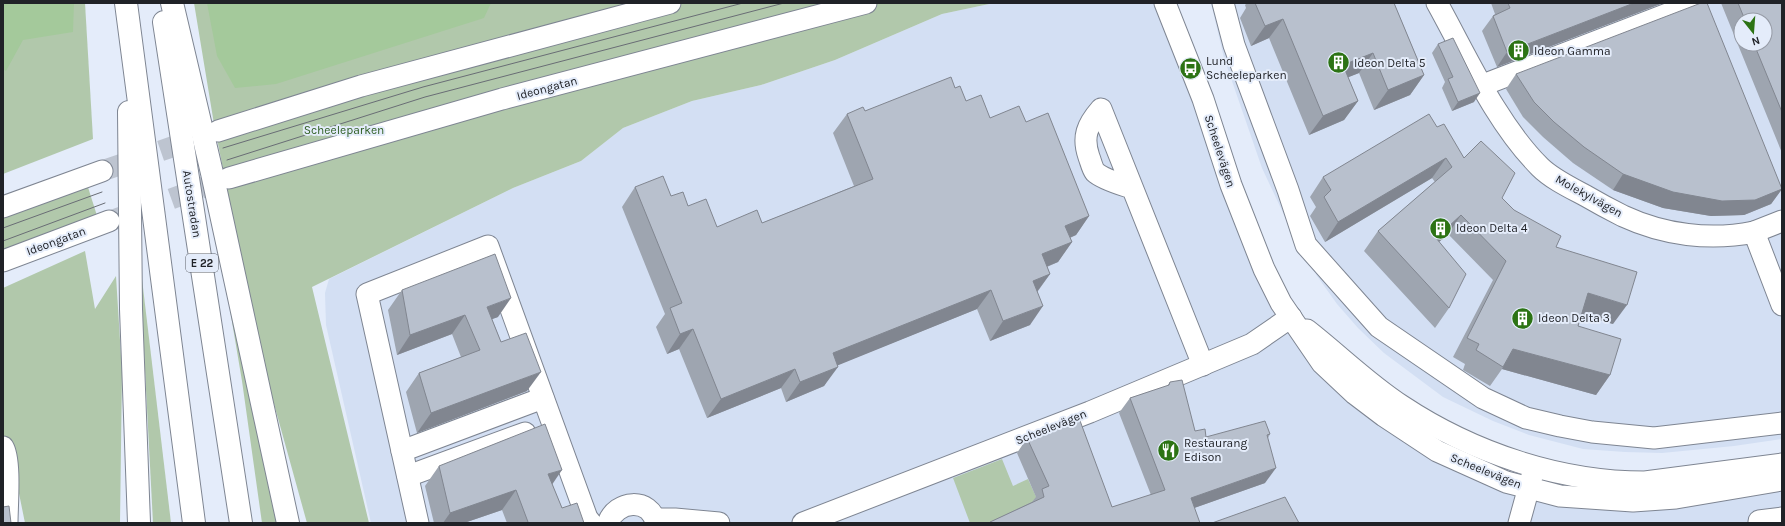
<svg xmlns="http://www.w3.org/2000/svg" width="1785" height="526" viewBox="0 0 1785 526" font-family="Karla,sans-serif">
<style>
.built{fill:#d3dff3;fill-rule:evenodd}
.green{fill:#b1c8ab}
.forest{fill:#a4c99b}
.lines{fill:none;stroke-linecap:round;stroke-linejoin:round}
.minor-tunnel{stroke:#bdc4d0;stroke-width:21;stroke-dasharray:21 10;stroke-linecap:butt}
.minor-casing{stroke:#7e8592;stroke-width:23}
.highway-casing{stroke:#7e8592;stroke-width:24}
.minor{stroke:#fff;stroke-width:21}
.highway{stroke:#fff;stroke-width:22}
.tram{stroke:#696d75;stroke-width:1}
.wall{fill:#9ea5b0;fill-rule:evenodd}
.shaded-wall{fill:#818690}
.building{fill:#b8c0cd;stroke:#818690}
.labels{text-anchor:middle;stroke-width:4;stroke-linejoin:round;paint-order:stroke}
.shield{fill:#e4ecfa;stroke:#5b5f66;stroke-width:1}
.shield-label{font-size:11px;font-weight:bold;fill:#202227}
.poi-label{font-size:12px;fill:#202227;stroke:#e4ecfa;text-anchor:start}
.street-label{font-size:12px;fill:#202227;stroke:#e4ecfa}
.park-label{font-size:12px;fill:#2d5d20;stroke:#e4ecfa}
</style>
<rect width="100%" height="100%" fill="#e4ecfa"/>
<!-- built -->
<g class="built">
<path d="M994 3H1165L1231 185 1322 363 1477 469 1532 476 1633 501 1782 480V523H371L326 325 325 293 329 279 513 188 581 161 623 128 692 101 761 85 835 60 942 14Z"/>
<path d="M1211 3H1782V439L1734 446 1662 453 1625 452 1583 449 1529 435 1493 421 1443 397 1384 353 1358 328 1337 304 1317 276 1291 230 1262 168 1224 58ZM1741 20H1765V44H1741Z"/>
</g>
<!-- green -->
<g class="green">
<path d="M3 3H85L93 139 3 174Z"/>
<path d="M194 3H994L942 14 835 60 761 85 692 101 623 128 581 161 513 188 312 287 369 523H307L261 357 214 124Z"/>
<path d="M87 184 98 219 3 255V215Z"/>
<path d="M85 251 95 309 116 276 122 372 120 523H25L8 439 3 435V288Z"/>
<path d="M139 254 171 523H153Z"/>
<path d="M230 310 267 461 280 523H262L242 381Z"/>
<path d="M1002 459 1013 486 1028 479 1038 501 1009 523H970L953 478Z"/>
</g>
<!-- forest -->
<g class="forest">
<path d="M3 3H74L73 32 23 40 6 71 3 69Z"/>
<path d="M207 3H491L484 18 276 84 235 88 217 56Z"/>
</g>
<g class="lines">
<!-- minor-tunnel -->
<g class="minor-tunnel">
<path d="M102 171 198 138"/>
<path d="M113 220 229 178"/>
</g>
<defs>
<g id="minor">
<path d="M1165 3 1203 99 1231 185 1264 269 1281 303 1322 363 1355 394 1384 416 1437 451 1506 482 1560 496 1633 501 1676 498 1782 480"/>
<path d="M1223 3 1234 45 1288 190 1306 245 1379 327 1483 398 1526 418 1560 426 1592 432 1654 438 1782 423"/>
<path d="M1437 3C1467 57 1496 123 1540 167 1552 179 1571 188 1586 196 1598 203 1611 210 1623 216 1664 235 1710 241 1754 232L1782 305"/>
<path d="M1483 85 1696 3"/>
<path d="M218 131 361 86 670 3"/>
<path d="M229 178 502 99 866 3"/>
<path d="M1132 188C1123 185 1102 179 1095 172 1092 168 1091 162 1089 157 1082 137 1087 125 1101 109L1203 365"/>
<path d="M3 207 102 171"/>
<path d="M1754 232 1782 221"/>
<path d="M3 261 109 221"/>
<path d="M1307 330C1339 355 1368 384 1402 406 1473 453 1560 482 1645 482L1782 464"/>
<path d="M3 447C11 460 7 506 7 523"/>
<path d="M402 451 543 398"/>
<path d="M408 476 525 433"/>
<path d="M655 519H675L719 523"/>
<path d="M418 523 367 294 488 246 587 518 591 523"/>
<path d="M608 523C616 500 650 497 656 523"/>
<path d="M803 523 1090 412 1252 344 1291 317"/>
<path d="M1519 523 1532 476"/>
<path d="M1759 523V521L1782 518"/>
</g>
<g id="highway">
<path d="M126 3 194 523"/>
<path d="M172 3 212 173 288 523"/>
<path d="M164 22 241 523"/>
<path d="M129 112 131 309 139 523"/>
</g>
</defs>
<!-- minor casing -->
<use href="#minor" class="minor-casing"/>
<!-- highway casing -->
<use href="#highway" class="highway-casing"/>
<!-- minor -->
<use href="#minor" class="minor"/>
<!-- highway -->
<use href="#highway" class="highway"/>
<!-- tram -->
<g class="tram">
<path d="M223 148 423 87 743 3"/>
<path d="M227 160 425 97 784 3"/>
<path d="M3 228 102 192"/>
<path d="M3 241 105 203"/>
</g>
</g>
<!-- wall -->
<g class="wall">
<path d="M1247 3H1394L1424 75 1410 95 1374 110 1359 73 1348 77 1358 101 1344 120 1309 135 1269 38 1251 46 1240 18 1246 8 1245 5Z"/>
<path d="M1491 3H1663L1497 67 1482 31 1493 16 1495 14Z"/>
<path d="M1721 3H1782V153ZM1741 20H1765V44H1741Z"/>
<path d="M1438 44 1474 102 1452 111 1442 88 1445 82 1432 53Z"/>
<path d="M1516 74 1782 189 1771 204 1744 215 1711 216 1663 208 1613 190 1573 163 1543 137 1523 117 1506 89Z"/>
<path d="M955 88 966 101 990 118 1026 122 1089 216 1076 235 1070 238 1072 242 1058 262 1047 267 1050 274 1038 291 1030 325 990 341 977 309 837 365 824 386 786 402 781 388 707 418 679 349 667 354 656 327 665 314 622 207 635 187 671 196 688 206 717 227 762 223 854 186 833 133 847 114 865 111Z"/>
<path d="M1437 127 1464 158 1502 198 1514 210 1556 247 1613 324 1581 315 1578 326 1610 375 1596 395 1502 369 1490 386 1463 370 1465 364 1453 357 1493 280 1448 234 1439 242 1449 308 1435 328 1364 251 1378 231 1435 182 1432 178 1325 242 1310 216 1316 207 1310 197 1323 177Z"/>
<path d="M402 290 498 317 492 319 501 342 527 391 417 433 406 392 419 373 461 357 452 334 397 355 388 310Z"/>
<path d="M1170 382 1195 431 1206 437 1270 434 1268 438 1265 483 1194 508 1200 523H989L990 522 1032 502 1036 497 1017 453 1027 438 1112 507 1151 495 1119 413 1130 398 1167 386Z"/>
<path d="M439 466 552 484 562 508 584 523H507L502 510 464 523H434L425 486Z"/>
</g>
<!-- shaded-wall -->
<g class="shaded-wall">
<path d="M1634 3H1663L1497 67 1507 52Z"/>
<path d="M1283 19 1269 38 1251 46 1265 26Z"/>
<path d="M1373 53 1359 73 1329 85 1343 65Z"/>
<path d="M1424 75 1410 95 1374 110 1388 90Z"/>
<path d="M1480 93 1474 102 1452 111 1458 102Z"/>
<path d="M1358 101 1344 120 1309 135 1323 116Z"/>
<path d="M1446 158 1432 178 1325 242 1338 222Z"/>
<path d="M1623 174 1782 189 1771 204 1744 215 1711 216 1663 208 1613 190Z"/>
<path d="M1461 215 1448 234 1422 257 1436 238Z"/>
<path d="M1089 216 1076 235 1052 245 1065 226Z"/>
<path d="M1072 242 1058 262 1028 274 1042 254Z"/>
<path d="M1050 274 1036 293 1033 281Z"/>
<path d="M991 290 977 309 819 373 833 353Z"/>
<path d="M1588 293 1627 305 1613 324 1574 312Z"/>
<path d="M511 298 498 317 473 326 487 307Z"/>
<path d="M1043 306 1030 325 990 341 1003 321Z"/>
<path d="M465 315 452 334 397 355 410 335Z"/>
<path d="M693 329 679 349 667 354 680 334Z"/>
<path d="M1513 349 1610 375 1596 395 1502 369Z"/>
<path d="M838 367 824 386 786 402 800 382Z"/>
<path d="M795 369 781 388 707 418 721 399Z"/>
<path d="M541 372 527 391 417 433 431 413Z"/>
<path d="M1276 468 1265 483 1180 513 1191 498Z"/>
<path d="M562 470 549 489 548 474Z"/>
<path d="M516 490 502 510 464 523H443L450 513Z"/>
</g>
<!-- building -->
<g class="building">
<path d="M1255 3H1394L1424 75 1388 90 1373 53 1343 65 1358 101 1323 116 1283 19 1265 26Z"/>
<path d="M1508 3H1634L1507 52 1493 16 1510 8Z"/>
<path d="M1701 3H1707L1782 189 1755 200 1722 201 1673 192 1623 174 1584 147 1554 122 1534 102 1516 74Z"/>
<path d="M1738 3H1782V112L1754 44H1765V20H1745Z"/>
<path d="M1453 38 1480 93 1458 102 1448 79 1453 77 1438 44Z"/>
<path d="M951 77 955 88 960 86 966 101 981 95 990 118 1019 106 1026 122 1048 113 1089 216 1065 226 1072 242 1042 254 1050 274 1033 281 1043 306 1003 321 991 290 833 353 838 367 800 382 795 369 721 399 693 329 680 334 670 308 682 303 635 187 663 176 671 196 683 192 688 206 706 199 717 227 757 210 762 223 873 179 847 114 863 107 865 111Z"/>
<path d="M1429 114 1437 127 1444 124 1464 158 1481 141 1515 173 1502 198 1514 210 1561 236 1556 247 1637 272 1627 305 1588 293 1578 326 1621 339 1610 375 1513 349 1503 367 1476 350 1479 344 1467 338 1506 261 1461 215 1436 238 1466 274 1449 308 1378 231 1452 167 1446 158 1338 222 1324 197 1331 190 1323 177Z"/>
<path d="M495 254 511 298 487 307 501 342 526 333 541 372 431 413 419 373 480 350 465 315 410 335 402 290Z"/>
<path d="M1182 380 1195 431 1205 429 1206 437 1265 421 1270 434 1267 435 1276 468 1191 498 1200 523H990V522L1044 497 1042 489 1049 486 1027 438 1079 418 1112 507 1165 490 1130 398 1169 385 1170 382Z"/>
<path d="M545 424 562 470 548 474 562 508 577 503 584 523H526L528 522 516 490 450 513 439 466Z"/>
<path d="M1285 497 1299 523H1212Z"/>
<path d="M9 506 11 523H3V507Z"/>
</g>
<!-- icons -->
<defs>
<symbol id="building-disc" viewBox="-11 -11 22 22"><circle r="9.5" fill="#2c7314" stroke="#e4ecfa"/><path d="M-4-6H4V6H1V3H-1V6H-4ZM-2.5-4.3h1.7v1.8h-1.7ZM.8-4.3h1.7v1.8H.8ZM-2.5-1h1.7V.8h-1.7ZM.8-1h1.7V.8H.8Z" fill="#fff"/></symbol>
<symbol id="bus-disc" viewBox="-11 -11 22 22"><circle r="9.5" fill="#2c7314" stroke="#e4ecfa"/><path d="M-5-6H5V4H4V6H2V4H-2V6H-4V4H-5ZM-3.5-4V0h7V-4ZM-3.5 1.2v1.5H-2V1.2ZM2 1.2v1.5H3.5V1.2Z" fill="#fff"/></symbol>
<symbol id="restaurant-disc" viewBox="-11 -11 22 22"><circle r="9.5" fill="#2c7314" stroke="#e4ecfa"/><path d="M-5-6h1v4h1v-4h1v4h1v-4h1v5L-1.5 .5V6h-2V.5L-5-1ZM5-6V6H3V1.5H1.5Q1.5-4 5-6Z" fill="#fff"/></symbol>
</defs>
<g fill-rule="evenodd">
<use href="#building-disc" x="1506" y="38" width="25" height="25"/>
<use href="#building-disc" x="1326" y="50" width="25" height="25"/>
<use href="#bus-disc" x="1178" y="56" width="25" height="25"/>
<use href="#building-disc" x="1428" y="216" width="25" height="25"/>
<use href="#building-disc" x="1510" y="306" width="25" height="25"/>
<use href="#restaurant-disc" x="1156" y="438" width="25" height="25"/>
</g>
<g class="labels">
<!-- shield labels -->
<rect class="shield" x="186" y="254" width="32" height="18" rx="3"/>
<g class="shield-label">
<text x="202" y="267">E 22</text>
</g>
<!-- poi labels -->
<g class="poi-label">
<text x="1534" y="55">Ideon Gamma</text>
<text x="1206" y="65">Lund<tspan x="1206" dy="14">Scheeleparken</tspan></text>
<text x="1354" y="67">Ideon Delta 5</text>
<text x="1456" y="232">Ideon Delta 4</text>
<text x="1538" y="322">Ideon Delta 3</text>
<text x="1184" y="447">Restaurang<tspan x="1184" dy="14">Edison</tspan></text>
</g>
<!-- street labels -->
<g class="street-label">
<text transform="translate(547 88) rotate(-15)" y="4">Ideongatan</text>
<text transform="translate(1220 151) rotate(72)" y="4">Scheelevägen</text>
<text transform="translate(1589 196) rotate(29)" y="4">Molekylvägen</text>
<text transform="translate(192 204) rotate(81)" y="4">Autostradan</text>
<text transform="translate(56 241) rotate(-20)" y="4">Ideongatan</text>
<text transform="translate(1051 427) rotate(-22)" y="4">Scheelevägen</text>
<text transform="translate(1486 471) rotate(22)" y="4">Scheelevägen</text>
</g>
<!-- park labels -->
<g class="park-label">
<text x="344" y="134">Scheeleparken</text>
</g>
</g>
<!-- border -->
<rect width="1785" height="526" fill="none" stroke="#202227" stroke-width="8"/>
<!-- north arrow -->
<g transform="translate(1753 32) rotate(163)"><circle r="19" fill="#e4ecfa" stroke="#969ba6"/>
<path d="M0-3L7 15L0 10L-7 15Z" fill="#2c7314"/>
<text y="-6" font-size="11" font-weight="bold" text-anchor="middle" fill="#202227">N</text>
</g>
</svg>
